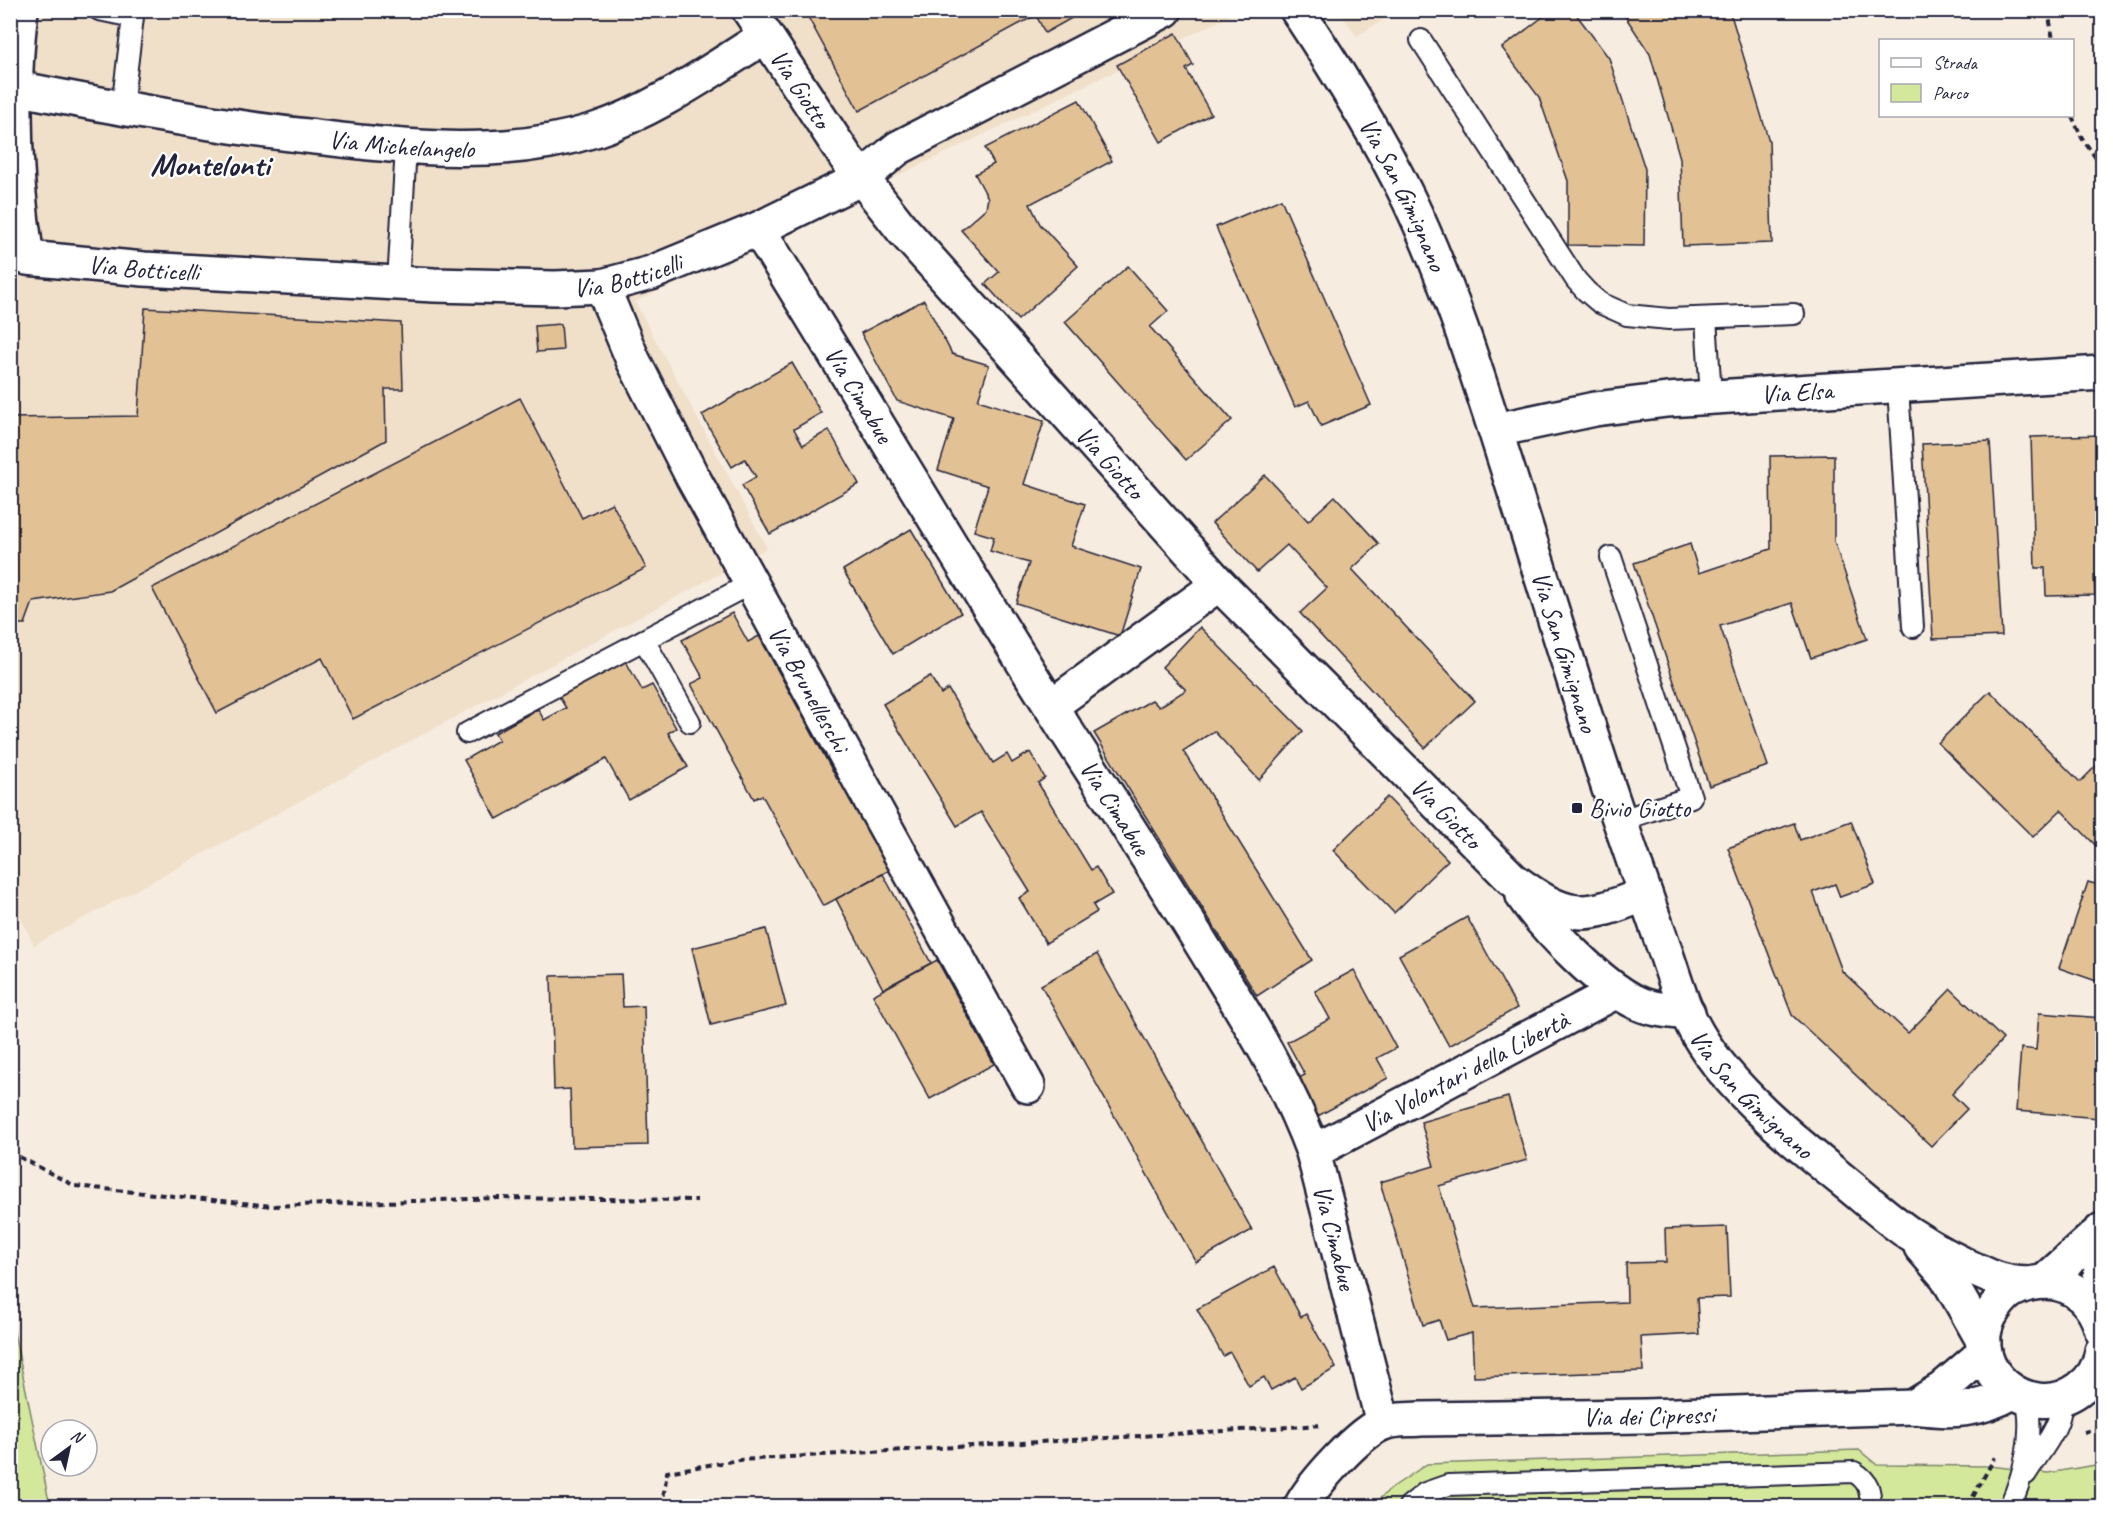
<svg xmlns="http://www.w3.org/2000/svg" width="2113" height="1517" viewBox="0 0 2113 1517" font-family="Caveat,sans-serif">
<style>
.built{fill:#f0dfc9}
.green{fill:#d4e89c;stroke:#7b856c;stroke-width:1.5}
.building{fill:#e2c195;stroke:#22223b;stroke-width:1.5}
.lines{fill:none;stroke-linecap:round;stroke-linejoin:round}
.service-casing{stroke:#22223b;stroke-width:24}
.minor-casing{stroke:#22223b;stroke-width:38}
.secondary-casing{stroke:#22223b;stroke-width:38}
.path{stroke:#22223b;stroke-width:4;stroke-dasharray:6 4.5;stroke-linecap:butt}
.service{stroke:#fff;stroke-width:20}
.minor{stroke:#fff;stroke-width:33}
.secondary{stroke:#fff;stroke-width:33}
.poi-dot{fill:#22223b;stroke:#fff;stroke-width:2}
.labels{text-anchor:middle;stroke-width:4.5;stroke-linejoin:round;paint-order:stroke}
.street-label{font-size:26px;fill:#22223b;stroke:#fff}
.poi-label{font-size:26px;fill:#22223b;stroke:#fff;text-anchor:start}
.district-label{font-size:32px;font-weight:bold;fill:#22223b;stroke:#fff}
</style>
<rect width="100%" height="100%" fill="#f6ecdf"/>
<filter id="ink" filterUnits="userSpaceOnUse"><feTurbulence type="fractalNoise" baseFrequency=".0167" numOctaves="2"/><feDisplacementMap in="SourceGraphic" scale="12" xChannelSelector="R" yChannelSelector="G"/><feConvolveMatrix kernelMatrix="1 2 1 2 8 2 1 2 1" color-interpolation-filters="sRGB"/></filter>
<g filter="url(#ink)">
<!-- built -->
<g class="built">
<path d="M10 11H1240L635 302 767 548 34 945 10 896Z"/>
<path d="M1339 11H1397L1357 36Z"/>
</g>
<!-- green -->
<g class="green">
<path d="M11 1318 50 1506H11Z"/>
<path d="M1859 1450 1877 1465 1990 1466 2048 1473 2102 1464V1506H1372L1390 1489 1427 1464Z"/>
</g>
<!-- building -->
<g class="building">
<path d="M820 10H1086L1045 33 1036 15 859 111 808 17Z"/>
<path d="M1552 10H1573L1609 58 1645 169 1644 246 1568 245V181L1539 97 1502 48Z"/>
<path d="M1621 10H1727L1732 18 1769 141 1772 243 1683 246 1680 158 1650 54Z"/>
<path d="M1176 33 1193 65 1186 69 1211 114 1161 142 1117 65Z"/>
<path d="M1079 100 1112 161 1030 204 1040 224 1078 266 1018 320 985 284 999 272 961 230 986 208 988 198 975 174 994 164 985 148Z"/>
<path d="M1281 199 1371 405 1321 426 1309 401 1295 407 1216 227Z"/>
<path d="M1128 266 1168 311 1150 327 1232 420 1186 460 1065 322Z"/>
<path d="M924 300 952 354 989 365 978 400 1044 421 1024 484 1085 504 1071 546 1141 569 1120 636 1016 603 1029 563 990 551 994 537 974 531 988 486 938 470 954 419 897 401 861 333Z"/>
<path d="M145 308 401 323 403 389H385L386 440 110 591 33 602 25 624H10V418L138 416Z"/>
<path d="M561 324 563 350 537 352 535 326Z"/>
<path d="M792 363 821 413 794 429 803 445 829 430 859 484 770 534 742 485 756 477 745 459 732 467 702 415Z"/>
<path d="M520 398 582 518 612 503 646 568 353 719 322 658 217 713 152 588Z"/>
<path d="M2102 435V575H2094L2095 595 2046 596 2045 568H2035L2031 437Z"/>
<path d="M1990 441 2002 636 1933 639 1922 444Z"/>
<path d="M1834 455V541L1867 639 1811 658 1792 603 1720 626 1768 766 1709 786 1634 563 1690 544 1699 573 1771 549 1770 456Z"/>
<path d="M1265 475 1308 521 1335 496 1379 544 1352 569 1475 701 1425 748 1300 613 1327 588 1287 545 1257 572 1212 523Z"/>
<path d="M911 529 961 613 893 654 843 570Z"/>
<path d="M732 613 748 642 759 636 837 779 849 773 899 865 823 906 762 795 754 799 691 684 703 678 682 640Z"/>
<path d="M1200 627 1303 731 1259 780 1214 731 1183 751 1312 960 1257 996 1094 733 1152 700 1159 707 1186 690 1162 667Z"/>
<path d="M624 658 642 690 652 685 676 728 668 733 688 767 629 800 606 759 497 819 464 760 499 740 495 733 538 709 544 720 566 708 558 695Z"/>
<path d="M930 676 941 694 948 689 993 763 1007 754 1012 763 1030 752 1045 778 1038 783 1091 870 1096 867 1112 894 1093 905 1097 912 1046 943 1019 898 1030 892 981 812 957 826 883 704Z"/>
<path d="M1990 691 2080 782 2102 760V852L2061 810 2033 837 1938 743Z"/>
<path d="M1387 797 1448 860 1394 913 1333 850Z"/>
<path d="M1851 821 1875 884 1840 897 1835 884 1813 892 1842 971 1908 1033 1951 989 2003 1039 1952 1094 1967 1109 1931 1146 1792 1015 1728 848 1794 823 1800 840Z"/>
<path d="M883 874 931 963 883 989 836 899Z"/>
<path d="M2088 882 2102 886V983L2059 968Z"/>
<path d="M1467 917 1517 1008 1449 1046 1399 955Z"/>
<path d="M766 929 786 1006 711 1025 692 948Z"/>
<path d="M1097 954 1252 1230 1196 1262 1041 985Z"/>
<path d="M937 960 994 1064 930 1099 873 995Z"/>
<path d="M1354 970 1396 1048 1377 1058 1388 1078 1316 1117 1295 1080 1305 1075 1287 1042 1330 1019 1315 991Z"/>
<path d="M621 974 623 1007 644 1006 648 1145 572 1147 570 1089 554 1090 551 976Z"/>
<path d="M2039 1013 2102 1018V1082L2099 1118 2016 1111 2021 1048 2036 1050Z"/>
<path d="M1508 1097 1527 1160 1439 1186 1475 1308 1627 1302 1626 1263 1666 1262 1665 1229 1727 1227 1730 1297 1697 1298 1699 1334 1641 1337 1643 1371 1474 1377 1472 1333 1446 1340 1439 1320 1423 1325 1380 1182 1434 1166 1421 1122Z"/>
<path d="M1274 1267 1301 1317 1306 1314 1336 1368 1301 1388 1295 1377 1271 1390 1264 1377 1249 1386 1230 1352 1223 1356 1197 1309Z"/>
</g>
<g class="lines">
<defs>
<g id="service">
<path d="M99 10 133 17 122 108"/>
<path d="M1421 40 1576 280 1586 291 1600 303 1627 315 1669 319 1794 314"/>
<path d="M398 283 406 147"/>
<path d="M1706 318 1711 397"/>
<path d="M1898 387 1913 627"/>
<path d="M1611 557 1691 797 1619 821"/>
<path d="M644 640 690 722"/>
<path d="M467 733 750 584"/>
<path d="M2026 1474C2039 1452 2064 1426 2061 1399"/>
<path d="M1409 1506 1425 1493 1448 1485 1854 1472C1869 1481 1870 1490 1871 1506"/>
<path d="M2010 1506C2024 1474 2035 1433 2026 1398"/>
</g>
<g id="minor">
<path id="s1" d="M21 10C11 92 14 177 27 258L144 269 434 285 555 288 602 286 651 273 758 229 862 178 898 148 1165 10"/>
<path id="s2" d="M749 10 847 159 902 229 1219 584 1512 879C1567 920 1582 920 1645 894"/>
<path id="s3" d="M16 88C112 107 209 125 307 136 403 147 501 160 595 130 656 110 711 70 766 36"/>
<path id="s4" d="M758 229C862 396 961 566 1067 732 1116 808 1165 884 1212 961 1250 1022 1288 1084 1313 1152L1383 1423"/>
<path id="s5" d="M602 286 633 360 692 476 1028 1086"/>
<path id="s6" d="M1496 430 1595 409 1667 400 2102 373"/>
<path d="M1051 706 1219 584"/>
<path d="M1523 896C1544 927 1603 988 1638 1003 1653 1010 1671 1011 1688 1013"/>
<path id="s7" d="M1313 1152 1617 991"/>
<path d="M1913 1407 1942 1389 1985 1352"/>
<path id="s8" d="M1301 1506C1314 1483 1358 1433 1383 1423 1394 1419 1409 1420 1420 1419L1645 1416 1913 1407C1951 1412 1978 1412 2013 1392"/>
</g>
<g id="secondary">
<path id="s9" d="M1297 10C1338 72 1377 134 1409 200 1449 284 1477 373 1505 461 1539 567 1571 674 1606 780 1624 834 1643 888 1662 942 1673 972 1681 1005 1697 1033 1730 1090 1795 1142 1846 1183 1867 1200 1888 1219 1910 1234 1934 1250 1963 1265 1989 1276 2001 1281 2016 1284 2029 1284 2036 1283 2038 1282 2045 1282 2075 1283 2095 1304 2102 1331"/>
<path d="M1921 1247 1947 1277 1984 1342"/>
<path d="M2044 1282 2102 1230"/>
<path d="M2028 1284C2022 1286 2016 1288 2011 1291 2002 1297 1995 1307 1990 1316 1962 1370 2031 1425 2079 1389 2092 1380 2100 1366 2102 1351"/>
<path d="M2097 1314 2102 1255"/>
</g>
</defs>
<!-- service casing -->
<use href="#service" class="service-casing"/>
<!-- minor casing -->
<use href="#minor" class="minor-casing"/>
<!-- secondary casing -->
<use href="#secondary" class="secondary-casing"/>
<!-- path -->
<g class="path">
<path d="M2048 10 2053 40"/>
<path d="M2072 116 2082 138 2102 167"/>
<path d="M10 1152 75 1186 272 1206 498 1198 697 1200"/>
<path d="M2084 1432 2102 1428"/>
<path d="M662 1506 667 1472 739 1460 1323 1425"/>
<path d="M1968 1506 1995 1457"/>
</g>
<!-- service -->
<use href="#service" class="service"/>
<!-- minor -->
<use href="#minor" class="minor"/>
<!-- secondary -->
<use href="#secondary" class="secondary"/>
</g>
</g>
<!-- markers -->
<rect class="poi-dot" x="1571" y="802" width="12" height="12" rx="3"/>
<g class="labels">
<!-- street labels -->
<g class="street-label">
<text dy="9" stroke="none"><textPath href="#s2" startOffset="94">Via Giotto</textPath></text>
<text dy="9" stroke="none"><textPath href="#s3" startOffset="390">Via Michelangelo</textPath></text>
<text dy="9" stroke="none"><textPath href="#s9" startOffset="213">Via San Gimignano</textPath></text>
<text dy="9" stroke="none"><textPath href="#s1" startOffset="366">Via Botticelli</textPath></text>
<text dy="9" stroke="none"><textPath href="#s1" startOffset="852">Via Botticelli</textPath></text>
<text dy="9" stroke="none"><textPath href="#s6" startOffset="304">Via Elsa</textPath></text>
<text dy="9" stroke="none"><textPath href="#s4" startOffset="194">Via Cimabue</textPath></text>
<text dy="9" stroke="none"><textPath href="#s2" startOffset="580">Via Giotto</textPath></text>
<text dy="9" stroke="none"><textPath href="#s9" startOffset="699">Via San Gimignano</textPath></text>
<text dy="9" stroke="none"><textPath href="#s5" startOffset="453">Via Brunelleschi</textPath></text>
<text dy="9" stroke="none"><textPath href="#s4" startOffset="680">Via Cimabue</textPath></text>
<text dy="9" stroke="none"><textPath href="#s2" startOffset="1066">Via Giotto</textPath></text>
<text dy="9" stroke="none"><textPath href="#s7" startOffset="172">Via Volontari della Libertà</textPath></text>
<text dy="9" stroke="none"><textPath href="#s9" startOffset="1185">Via San Gimignano</textPath></text>
<text dy="9" stroke="none"><textPath href="#s4" startOffset="1166">Via Cimabue</textPath></text>
<text dy="9" stroke="none"><textPath href="#s8" startOffset="384">Via dei Cipressi</textPath></text>
</g>
<!-- poi labels -->
<g class="poi-label">
<text x="1589" y="817">Bivio Giotto</text>
</g>
<!-- district labels -->
<g class="district-label">
<text x="210" y="175">Montelonti</text>
</g>
</g>
<!-- margin -->
<rect width="2113" height="1517" fill="none" stroke="#fff" stroke-width="36"/>
<rect x="18" y="18" width="2077" height="1481" fill="none" stroke="#22223b" stroke-width="2" filter="url(#ink)"/>
<!-- legend -->
<rect x="1879" y="39" width="195" height="78" fill="#ffffff" stroke="#a7a7b1" stroke-width="1.5"/>
<rect x="1891" y="58" width="30" height="9" fill="#ffffff" stroke="#a7a7b1" stroke-width="1.5"/>
<text x="1933" y="69" font-size="18" fill="#22223b">Strada</text>
<rect x="1891" y="84" width="30" height="18" fill="#d4e89c" stroke="#a7a7b1" stroke-width="1.5"/>
<text x="1933" y="99" font-size="18" fill="#22223b">Parco</text>
<!-- north arrow -->
<g transform="translate(69 1448) rotate(33)"><circle r="28" fill="#ffffff" stroke="#a7a7b1" stroke-width="1.5"/>
<path d="M0-4.5L10 22L0 15L-10 22Z" fill="#22223b"/>
<text y="-9" font-size="16" font-weight="bold" text-anchor="middle" fill="#22223b">N</text>
</g>
</svg>
